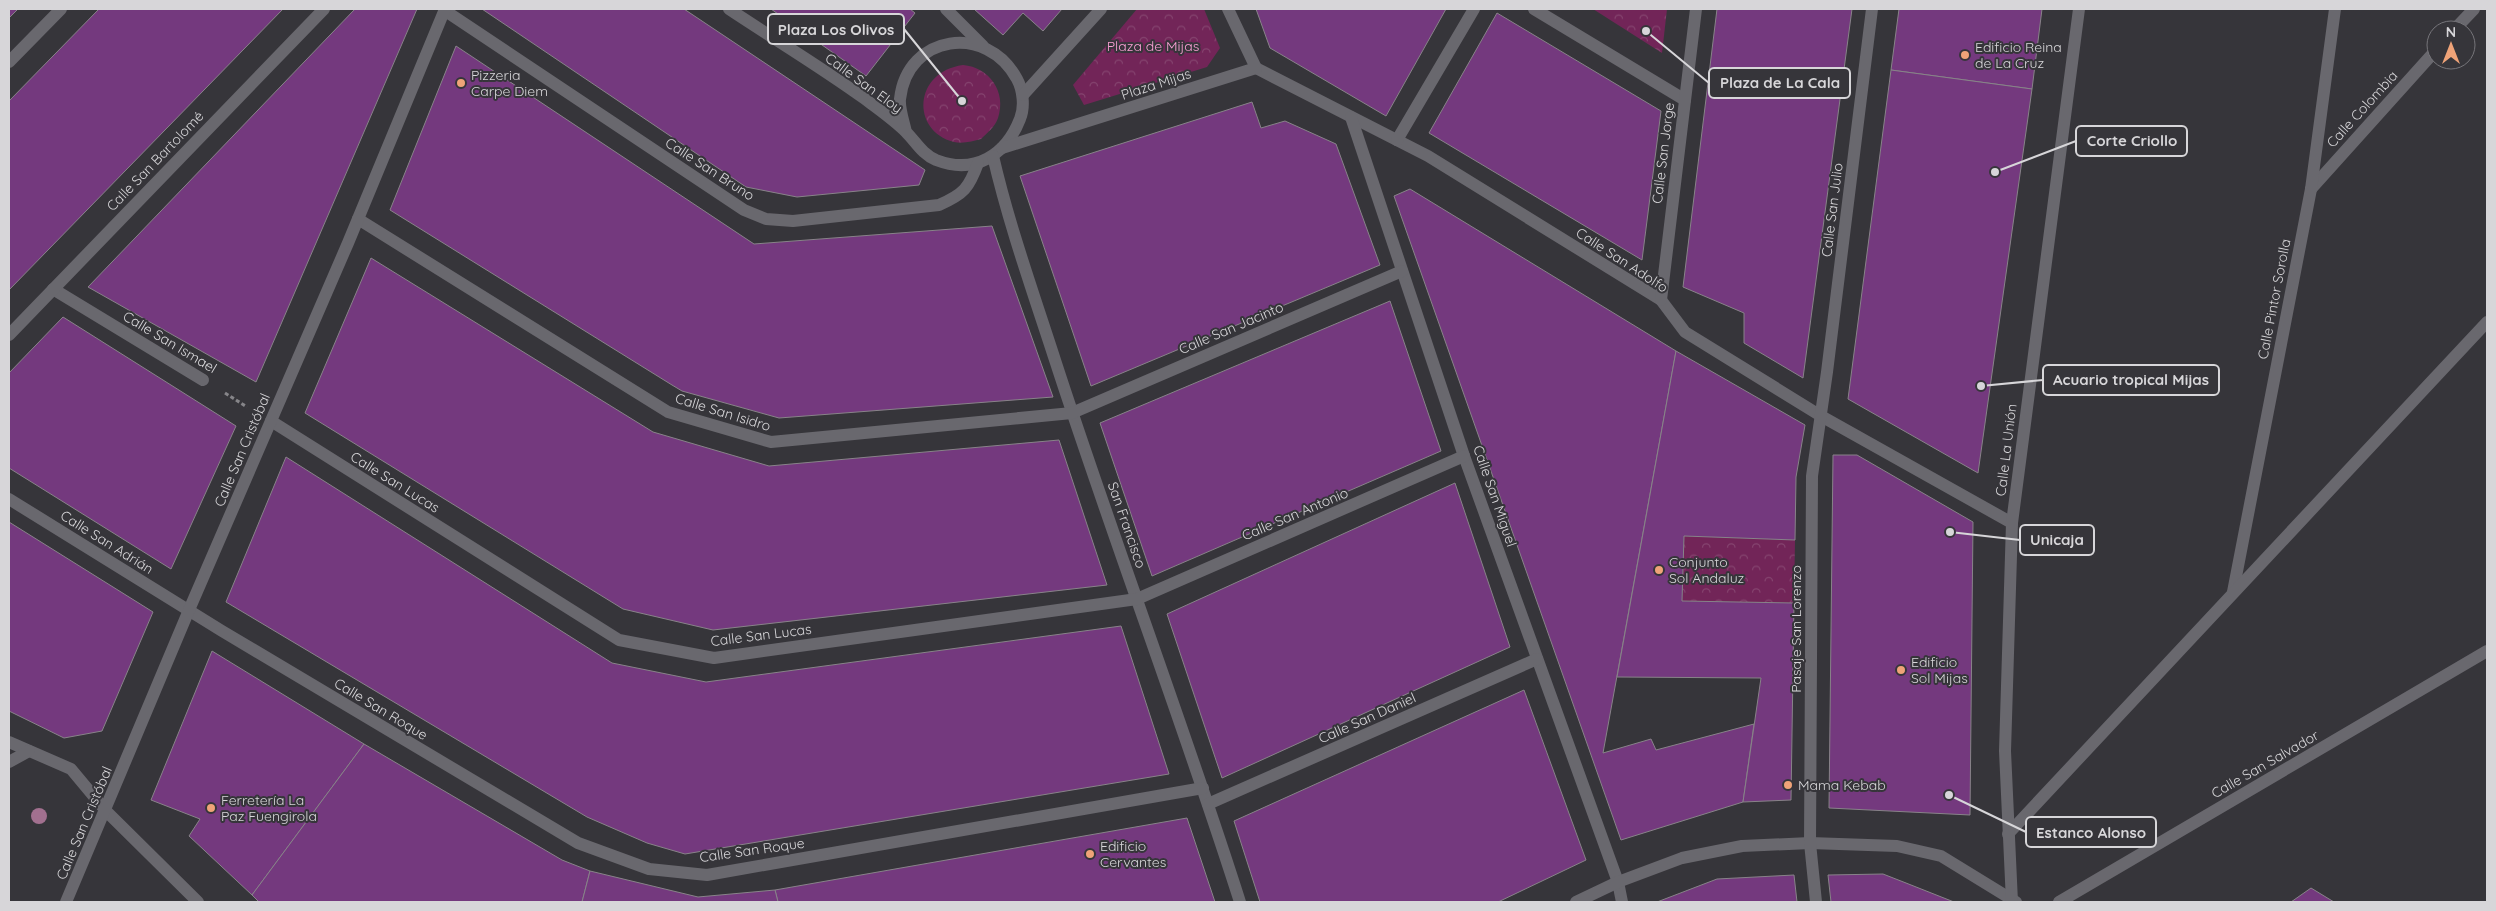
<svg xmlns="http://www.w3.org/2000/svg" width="2496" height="911" viewBox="0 0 2496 911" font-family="Quicksand,sans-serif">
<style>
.forest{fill:url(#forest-crowns)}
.building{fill:#74397e;stroke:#888389}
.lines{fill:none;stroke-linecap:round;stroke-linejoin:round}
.path{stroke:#868589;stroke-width:3;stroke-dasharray:4 2.5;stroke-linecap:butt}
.minor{stroke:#69686e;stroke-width:12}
.tree{fill:#a2708f}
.poi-dot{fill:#efa378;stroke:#36353a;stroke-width:2}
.labels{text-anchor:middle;stroke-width:4;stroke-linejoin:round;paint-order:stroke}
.park-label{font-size:14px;fill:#faa0d5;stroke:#36353a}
.poi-label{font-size:14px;fill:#d7d6d9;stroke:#36353a;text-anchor:start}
.street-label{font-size:14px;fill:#d7d6d9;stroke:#36353a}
.leader{fill:none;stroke:#d7d6d9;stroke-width:2}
.callout-dot{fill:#d7d6d9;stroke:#36353a;stroke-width:2}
.callout{fill:#36353a;stroke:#d7d6d9;stroke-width:2}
.callout-label{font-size:15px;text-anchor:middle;font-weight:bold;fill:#d7d6d9}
</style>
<defs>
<pattern id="forest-crowns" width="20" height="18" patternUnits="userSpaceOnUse" patternTransform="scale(1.25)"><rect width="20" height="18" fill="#722558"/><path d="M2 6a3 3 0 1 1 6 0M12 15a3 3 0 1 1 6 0" fill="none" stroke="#85446f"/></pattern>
</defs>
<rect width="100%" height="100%" fill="#36353a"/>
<!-- forest -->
<g class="forest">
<path d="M1137 9H1204L1220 48 1207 67 1084 105 1073 85Z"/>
<path d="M1593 9H1667L1662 53Z"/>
<path d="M963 65C989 67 1007 92 998 118 995 127 987 133 981 139 973 141 963 144 954 142 911 131 913 72 963 65Z"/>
<path d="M1684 536 1795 540 1794 603 1682 601Z"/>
</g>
<!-- building -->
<g class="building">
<path d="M9 9H18L9 18Z"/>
<path d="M99 9H283L9 290V101Z"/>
<path d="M355 9H417L256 382 88 287Z"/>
<path d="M482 9H684L925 170 919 185 797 197 746 187Z"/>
<path d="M771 9H910L915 13 866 76Z"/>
<path d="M974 9H1062L1043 31 1023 13 1003 35Z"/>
<path d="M1256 9H1446L1386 116 1270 48Z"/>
<path d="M1717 9H1852L1803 378 1744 343V313L1683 287Z"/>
<path d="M1899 9H2042L2032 89 1891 70Z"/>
<path d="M1497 13 1661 111 1642 260 1429 133Z"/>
<path d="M456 46 754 244 992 226 1053 397 779 418 682 391 672 385 390 210Z"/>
<path d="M1891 70 2032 89 1978 473 1848 399Z"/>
<path d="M1252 102 1261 128 1285 121 1336 144 1380 265 1091 386 1020 176Z"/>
<path d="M1410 189 1676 351 1603 753 1651 739 1656 750 1754 724 1743 802 1621 840 1394 196Z"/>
<path d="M371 258 653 432 769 466 1059 440 1107 585 713 630 623 609 305 413Z"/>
<path d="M1390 301 1441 451 1152 576 1100 423Z"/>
<path d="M63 317 236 426 171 569 9 468V373Z"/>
<path d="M1676 351 1805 425 1796 477 1795 540 1684 536 1682 601 1794 603 1791 800 1743 802 1761 678 1617 677Z"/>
<path d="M1833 455H1857L1973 522 1970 815 1829 808Z"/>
<path d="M286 457 612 663 706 682 1121 626 1169 774 685 854 647 843 587 817 226 602Z"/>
<path d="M1455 483 1510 647 1222 778 1167 614Z"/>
<path d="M9 522 153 612 102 731 64 738 9 711Z"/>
<path d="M212 651 364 744 252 895 189 836 200 819 151 800Z"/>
<path d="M1524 690 1586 860 1498 902H1260L1234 821Z"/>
<path d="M364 744 562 860 590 871 582 902H259L252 895Z"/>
<path d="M1187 818 1215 902H778L775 890Z"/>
<path d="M590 871 698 897 775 890 778 902H582Z"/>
<path d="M1883 874 1906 883 1954 902H1831L1828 875Z"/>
<path d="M1794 875 1797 902H1657L1717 879Z"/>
<path d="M2311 888 2334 902H2291Z"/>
</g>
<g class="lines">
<!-- path -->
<path class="path" d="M225 393 247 407"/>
<!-- minor -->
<g class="minor">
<path d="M729 9C774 39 821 67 865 99 878 109 894 120 906 132 916 142 922 154 936 160 975 175 1006 155 1020 119 1025 107 1023 90 1017 79 987 23 907 34 900 99 899 109 904 122 906 132"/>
<path d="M946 9 983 46"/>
<path d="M1534 9 1685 100"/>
<path d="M444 10 744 210 766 219 793 221 939 205C964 194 969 188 978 163"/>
<path d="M2454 30 2474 9"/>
<path d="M9 62 61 9"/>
<path d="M1256 68 1428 156 1661 300 1685 332 1821 416 2012 523"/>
<path d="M1023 95 1101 9"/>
<path d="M1351 117 1464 456 1618 882 1622 902"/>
<path d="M1397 140 1474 9"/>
<path d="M1002 148 1256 68 1228 9"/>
<path d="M993 156C1009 225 1033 292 1055 360 1114 542 1182 720 1240 902"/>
<path d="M2311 189 2436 50"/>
<path d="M358 219 668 412 771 442 1072 413 1402 271"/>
<path d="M53 289 203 380"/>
<path d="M1661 300 1696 9"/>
<path d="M9 335 324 9"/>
<path d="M271 421 619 640 714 658 1137 599 1464 456"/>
<path d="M9 499 222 631 578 843 649 869 707 875 1203 788"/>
<path d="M2233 592 2311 189 2335 9"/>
<path d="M9 742 71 769 106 811 198 902"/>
<path d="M9 762 29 751"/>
<path d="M1208 804 1537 659"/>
<path d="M2008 834 2487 322"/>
<path d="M66 902 189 610 348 243 445 9"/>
<path d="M1576 902 1618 882 1682 858 1742 846 1810 843 1897 846 1941 856 2016 902"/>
<path d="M1816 902 1810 843 1812 476 1827 372 1872 9"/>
<path d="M2012 902 2005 751 2012 523 2079 9"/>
<path d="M2059 902 2487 651"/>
</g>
</g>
<!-- trees -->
<circle class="tree" cx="39" cy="816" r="8"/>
<!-- markers -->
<g class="poi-dot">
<circle cx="1965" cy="55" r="5"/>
<circle cx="461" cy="83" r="5"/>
<circle cx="1659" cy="570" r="5"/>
<circle cx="1901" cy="670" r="5"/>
<circle cx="1788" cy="785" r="5"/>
<circle cx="211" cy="808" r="5"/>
<circle cx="1090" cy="854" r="5"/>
</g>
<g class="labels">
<!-- park labels -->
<g class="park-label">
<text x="1153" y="51">Plaza de Mijas</text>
</g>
<!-- poi labels -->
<g class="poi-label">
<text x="1975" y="52">Edificio Reina<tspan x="1975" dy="16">de La Cruz</tspan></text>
<text x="471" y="80">Pizzeria<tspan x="471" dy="16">Carpe Diem</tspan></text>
<text x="1669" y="567">Conjunto<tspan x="1669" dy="16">Sol Andaluz</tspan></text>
<text x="1911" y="667">Edificio<tspan x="1911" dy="16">Sol Mijas</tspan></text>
<text x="1798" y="790">Mama Kebab</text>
<text x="221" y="805">Ferretería La<tspan x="221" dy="16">Paz Fuengirola</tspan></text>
<text x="1100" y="851">Edificio<tspan x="1100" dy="16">Cervantes</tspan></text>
</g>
<!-- street labels -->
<g class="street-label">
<text transform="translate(864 83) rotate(36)" y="5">Calle San Eloy</text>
<text transform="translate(1156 84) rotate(-18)" y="5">Plaza Mijas</text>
<text transform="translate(2362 109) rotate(-48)" y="5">Calle Colombia</text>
<text transform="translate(1663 153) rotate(-83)" y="5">Calle San Jorge</text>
<text transform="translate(155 161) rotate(-46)" y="5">Calle San Bartolomé</text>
<text transform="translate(710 169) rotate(33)" y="5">Calle San Bruno</text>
<text transform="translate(1832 210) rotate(-83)" y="5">Calle San Julio</text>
<text transform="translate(1622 260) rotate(33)" y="5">Calle San Adolfo</text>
<text transform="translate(2274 299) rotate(-79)" y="5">Calle Pintor Sorolla</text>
<text transform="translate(1231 328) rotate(-23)" y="5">Calle San Jacinto</text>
<text transform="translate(170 342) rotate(31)" y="5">Calle San Ismael</text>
<text transform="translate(723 412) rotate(17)" y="5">Calle San Isidro</text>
<text transform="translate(242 450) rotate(-67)" y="5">Calle San Cristóbal</text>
<text transform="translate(2006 450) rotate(-83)" y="5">Calle La Unión</text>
<text transform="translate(395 482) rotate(32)" y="5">Calle San Lucas</text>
<text transform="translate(1495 496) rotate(71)" y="5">Calle San Miguel</text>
<text transform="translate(1295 514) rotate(-23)" y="5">Calle San Antonio</text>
<text transform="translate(1127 525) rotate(71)" y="5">San Francisco</text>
<text transform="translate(107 542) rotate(32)" y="5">Calle San Adrián</text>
<text transform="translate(1796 629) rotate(-90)" y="5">Pasaje San Lorenzo</text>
<text transform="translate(761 635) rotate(-7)" y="5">Calle San Lucas</text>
<text transform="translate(381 709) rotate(31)" y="5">Calle San Roque</text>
<text transform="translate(1367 718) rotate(-24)" y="5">Calle San Daniel</text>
<text transform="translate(2265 764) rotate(-30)" y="5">Calle San Salvador</text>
<text transform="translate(84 823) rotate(-67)" y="5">Calle San Cristóbal</text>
<text transform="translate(752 850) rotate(-8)" y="5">Calle San Roque</text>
</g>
</g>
<!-- callouts -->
<path class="leader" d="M962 101L904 29M1646 31L1709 83M1995 172L2076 141M1981 386L2043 380M1950 532L2020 540M1949 795L2026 832"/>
<g class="callout-dot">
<circle cx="962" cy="101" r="5"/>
<circle cx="1646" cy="31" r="5"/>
<circle cx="1995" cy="172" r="5"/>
<circle cx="1981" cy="386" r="5"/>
<circle cx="1950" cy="532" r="5"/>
<circle cx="1949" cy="795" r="5"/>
</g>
<g class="callout">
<rect x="768" y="14" width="136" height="30" rx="5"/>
<rect x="1709" y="68" width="141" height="30" rx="5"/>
<rect x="2076" y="126" width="111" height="30" rx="5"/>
<rect x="2043" y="365" width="176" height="30" rx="5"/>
<rect x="2020" y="525" width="74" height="30" rx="5"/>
<rect x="2026" y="817" width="130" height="30" rx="5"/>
</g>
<g class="callout-label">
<text x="836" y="35">Plaza Los Olivos</text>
<text x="1780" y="88">Plaza de La Cala</text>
<text x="2132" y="146">Corte Criollo</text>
<text x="2131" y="385">Acuario tropical Mijas</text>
<text x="2057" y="545">Unicaja</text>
<text x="2091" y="838">Estanco Alonso</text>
</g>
<!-- border -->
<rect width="2496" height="911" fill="none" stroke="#d7d6d9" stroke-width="20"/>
<!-- north arrow -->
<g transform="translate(2451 45)"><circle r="24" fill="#36353a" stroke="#76757a"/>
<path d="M0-4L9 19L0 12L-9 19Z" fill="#efa378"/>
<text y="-8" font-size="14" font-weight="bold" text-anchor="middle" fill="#d7d6d9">N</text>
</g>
</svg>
